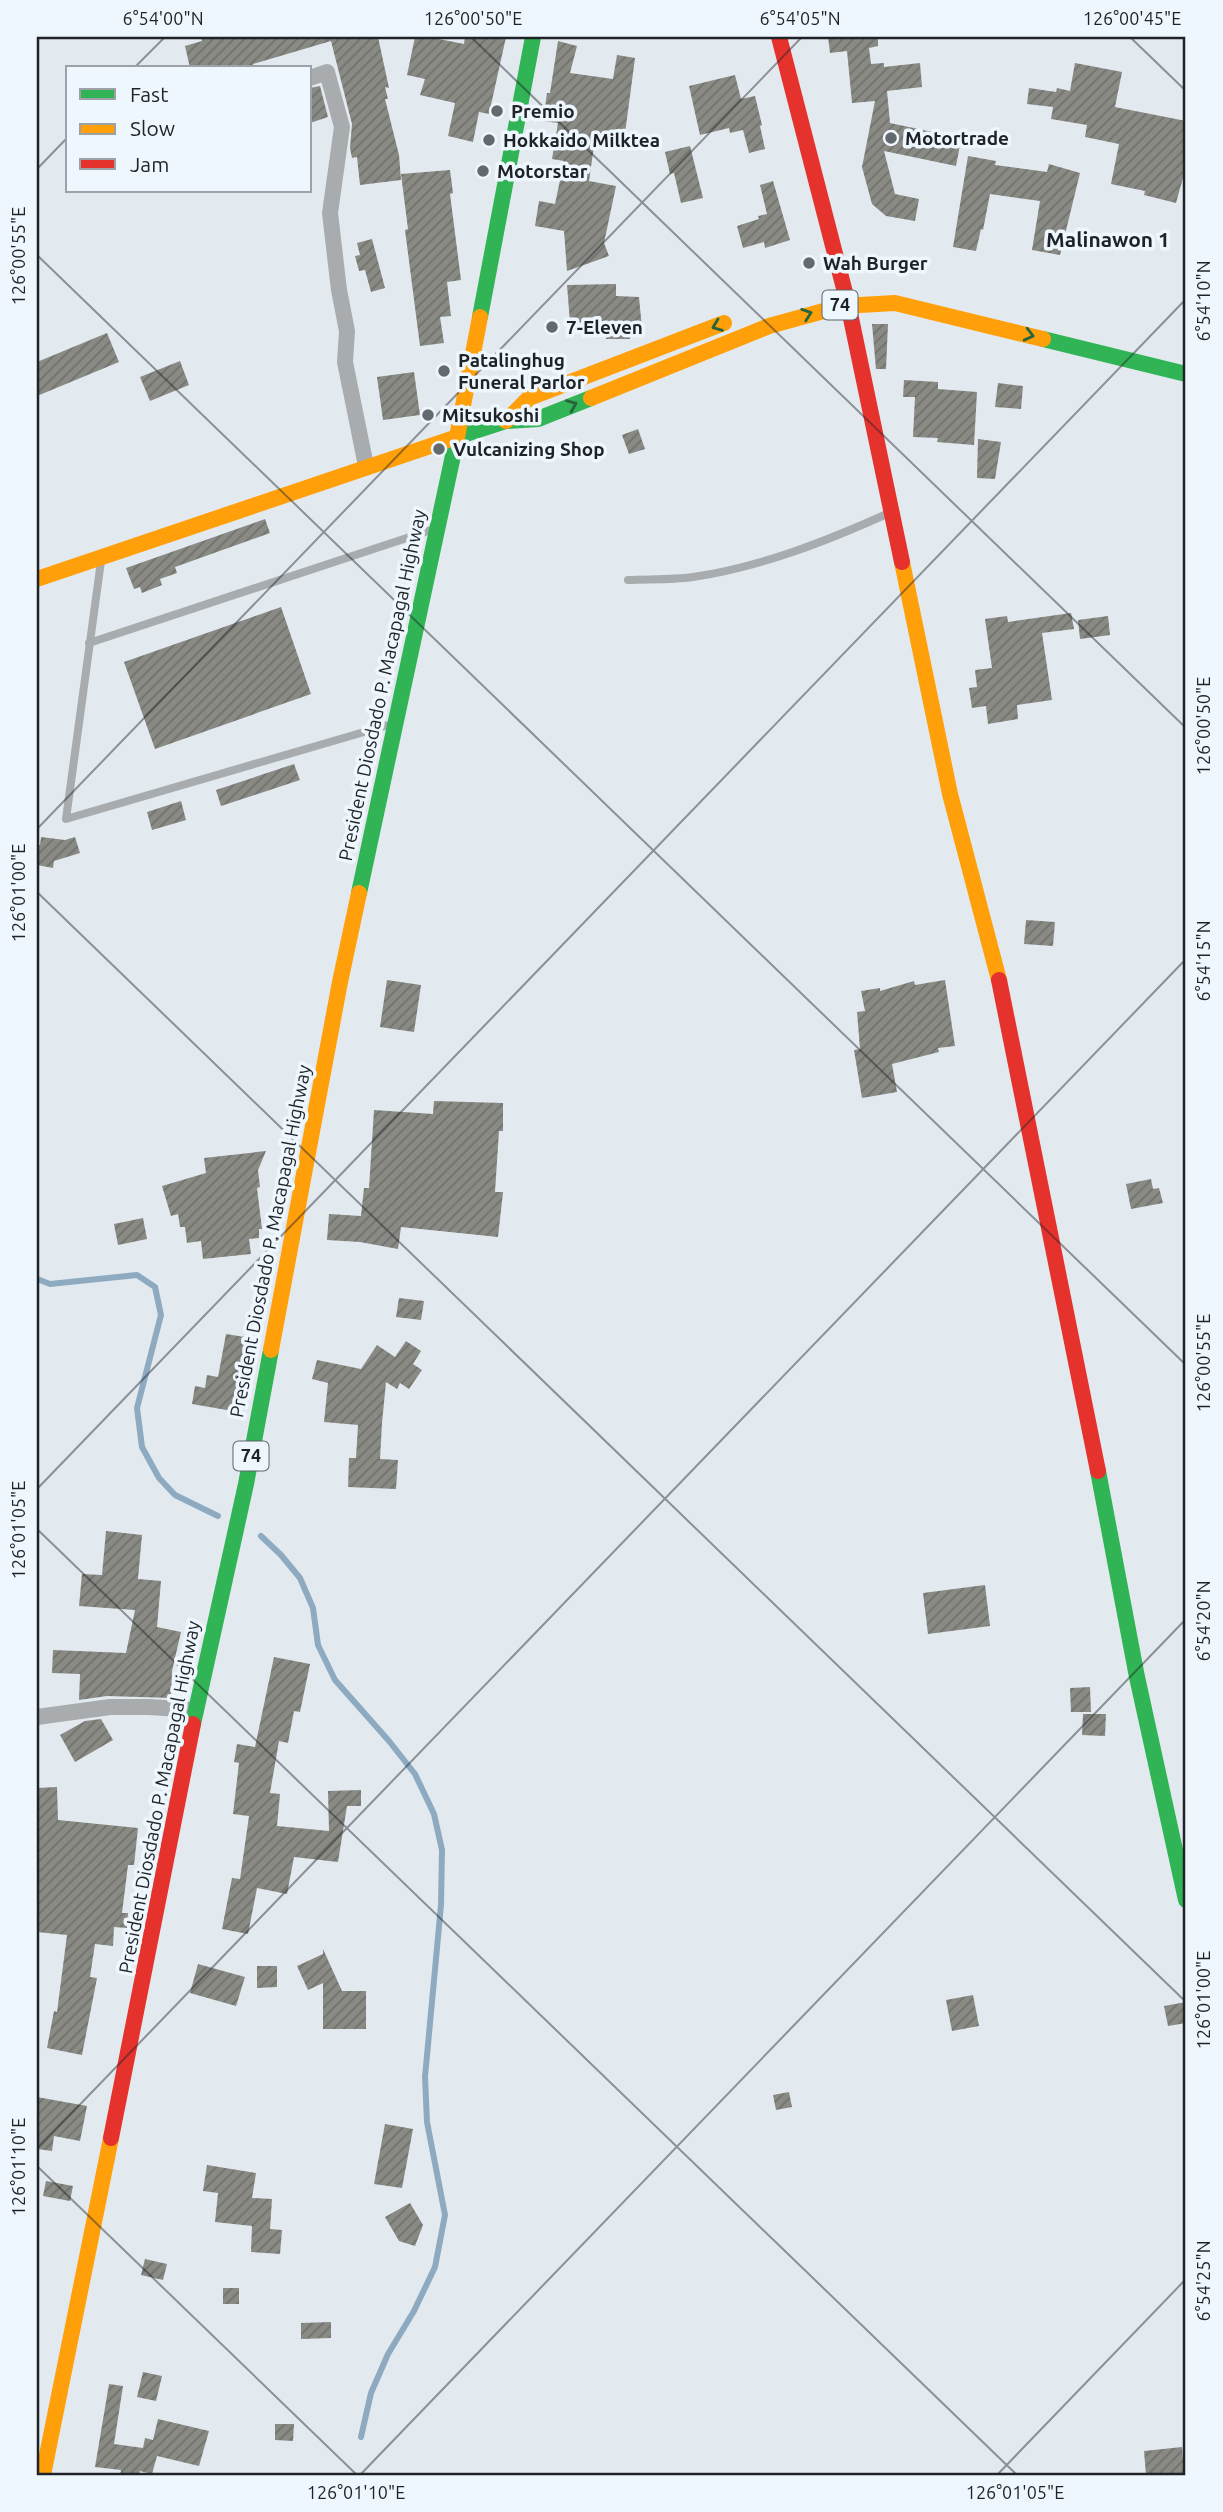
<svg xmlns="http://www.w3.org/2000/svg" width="1223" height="2512" viewBox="0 0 1223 2512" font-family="Ubuntu,sans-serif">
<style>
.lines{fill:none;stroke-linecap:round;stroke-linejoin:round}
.stream{stroke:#8eaac1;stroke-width:6}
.building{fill:url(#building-hatch)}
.lane{stroke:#a8acae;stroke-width:8}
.street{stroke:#a8acae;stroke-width:16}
.fast{stroke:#30b455;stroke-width:16}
.slow{stroke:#ff9f0a;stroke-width:16}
.jam{stroke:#e5322d;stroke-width:16}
.oneway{stroke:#27643c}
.ticks{fill:none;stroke:#1f2327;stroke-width:2;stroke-opacity:0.45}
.poi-dot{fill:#64696d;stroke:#eff7fe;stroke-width:2.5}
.labels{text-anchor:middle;stroke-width:7;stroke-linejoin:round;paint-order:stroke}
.shield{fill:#eff7fe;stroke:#5d6368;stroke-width:2}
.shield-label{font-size:18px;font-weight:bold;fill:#1f2327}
.poi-label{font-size:19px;font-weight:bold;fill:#1f2327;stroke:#eff7fe;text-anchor:start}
.street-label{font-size:19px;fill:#1f2327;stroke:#eff7fe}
.neighbourhood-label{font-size:21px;font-weight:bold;fill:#1f2327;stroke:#eff7fe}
.neatline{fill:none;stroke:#1f2327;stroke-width:2.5}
.ticks-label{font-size:18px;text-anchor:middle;fill:#1f2327}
</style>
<defs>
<pattern id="building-hatch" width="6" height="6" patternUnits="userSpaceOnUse" patternTransform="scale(1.75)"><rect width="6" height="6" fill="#8a8a85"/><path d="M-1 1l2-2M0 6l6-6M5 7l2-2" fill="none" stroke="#70706d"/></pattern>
</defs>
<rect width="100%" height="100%" fill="#e3eaef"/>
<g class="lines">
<!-- stream -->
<g class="stream">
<path d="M37 1279 50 1284 137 1275 155 1287 161 1315 137 1408 142 1447 159 1478 175 1495 218 1516"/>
<path d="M261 1536 281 1555 300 1578 313 1608 318 1645 335 1680 389 1741 415 1774 434 1814 442 1850 441 1905 425 2077 427 2122 445 2215 435 2267 414 2311 388 2354 371 2393 361 2437"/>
</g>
</g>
<!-- building -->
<g class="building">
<path d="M201 37H378L389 88 385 87 388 99H385L399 155 401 180 360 185 357 157 352 158 350 148 352 124 331 41 253 64 254 68H190L185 46 202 41Z"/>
<path d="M415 37H429L464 44 465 37H506L489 114 479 112 473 142 448 136 455 103 420 95 425 79 407 75Z"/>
<path d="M828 37H878V46L869 48 871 64 884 63V67L920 63 922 87 887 91 890 123 947 135 946 143 960 145 956 166 884 151 895 194 919 199 915 221 886 216 872 204 862 167 875 101 852 103 847 51 830 53Z"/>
<path d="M558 41 577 46 570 73 613 79 617 55 635 58 624 141 595 139 589 181 616 186 604 243 609 256 567 271 564 231 535 226 539 201 555 204 564 161 552 159 558 123 543 121 547 93H550Z"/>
<path d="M1075 63 1122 72 1115 107 1186 121V167L1176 203 1144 195 1145 191 1111 184 1119 144 1085 137 1087 125 1051 119 1053 107 1027 104 1029 88 1056 92 1057 88 1070 91Z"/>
<path d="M735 75 741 99 755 96 762 125 760 126 765 149 749 153 743 130 730 133 729 128 700 135 689 86Z"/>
<path d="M320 86 328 117 310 123V88Z"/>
<path d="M690 146 703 198 681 203 674 173 670 174 665 152Z"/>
<path d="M968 156 996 161 995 165 1047 172 1049 164 1080 173 1060 255 1032 250 1040 201 990 194 983 230 981 229 976 251 953 247Z"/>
<path d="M450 170 453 193 450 194 461 280 447 282 451 316 440 317 444 343 420 346 405 230 408 229 401 174Z"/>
<path d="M773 181 790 240 765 248 764 242 743 248 737 226 759 219 758 216 767 214 760 185Z"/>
<path d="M372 239 385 288 371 292 365 270 359 271 355 256 360 255 357 243Z"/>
<path d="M616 284V296L639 297 642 329 629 330 630 339H606V321L570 323 567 285Z"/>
<path d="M872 324H888L886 369H876Z"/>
<path d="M107 333 119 362 37 396V362Z"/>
<path d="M180 361 189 385 150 401 140 377Z"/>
<path d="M414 372 420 415 383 420 377 377Z"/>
<path d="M904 380 938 382V389L977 392 974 445 937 442 938 438 913 437 915 397H903Z"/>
<path d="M998 383 1023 386 1021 409 995 407Z"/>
<path d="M638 429 645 449 629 454 622 435Z"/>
<path d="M978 439 1001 442 995 479 977 478Z"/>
<path d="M265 519 270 533 175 567 177 573 160 579 162 585 142 593 140 587 134 589 126 568Z"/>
<path d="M281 607 311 694 155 749 124 662Z"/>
<path d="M1071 613 1074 629 1042 633 1052 700 1017 705 1018 719 988 724 986 706 972 708 969 688 977 687 975 670 992 668 985 619 1007 616 1008 622Z"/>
<path d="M1108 616 1110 635 1080 639 1078 620Z"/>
<path d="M294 764 300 780 221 806 216 790Z"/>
<path d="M181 801 186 820 152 830 147 812Z"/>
<path d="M41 837 65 840 75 837 80 853 54 861 53 868 37 865V844L40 845Z"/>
<path d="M1026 920 1055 922 1053 946 1024 944Z"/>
<path d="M387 980 421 985 414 1032 380 1027Z"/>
<path d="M945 980 955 1046 938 1048 939 1052 892 1064 897 1092 862 1098 854 1050 860 1049 857 1012 865 1011 861 991 880 988V991L914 981 915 985Z"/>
<path d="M434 1101 503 1103V1131H499L495 1192H503L498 1237 401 1227 398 1249 360 1242 327 1240 329 1214 361 1216 364 1188H369L374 1110 433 1114Z"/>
<path d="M266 1151 258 1170 260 1187 257 1188 262 1229H259V1238L249 1239 251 1254 203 1259 201 1241 187 1243 185 1227H180L178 1214 171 1216 162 1186 206 1173 204 1158Z"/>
<path d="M1151 1179 1153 1189 1159 1188 1163 1203 1131 1209 1126 1184Z"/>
<path d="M143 1218 147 1239 118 1245 114 1224Z"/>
<path d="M399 1298 424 1301 421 1320 396 1317Z"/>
<path d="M226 1334 251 1338 238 1412 192 1404 195 1386 205 1388 207 1375 218 1377Z"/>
<path d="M406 1341 421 1351 413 1364 422 1370 409 1389 400 1383 397 1389 386 1382 382 1423 380 1459 398 1460 396 1489 348 1487 349 1458H356L358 1425 324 1422 328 1383 312 1379 317 1360 361 1369 377 1345 395 1357Z"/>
<path d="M106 1531 142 1535 138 1579 161 1581 157 1627 181 1632 172 1671 171 1698 107 1696 79 1700 80 1674 52 1673 53 1650 126 1653 135 1610 79 1606 82 1574 102 1575Z"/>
<path d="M985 1585 990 1626 928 1634 923 1593Z"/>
<path d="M274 1657 310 1664 300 1712 294 1711 288 1743 279 1741 270 1793 280 1794 277 1826 329 1831 328 1791 361 1790V1806H347L338 1862 294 1857 287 1894 257 1888 248 1934 222 1929 232 1878 240 1879 249 1816 233 1814 239 1763 234 1762 237 1744 255 1747Z"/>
<path d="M1090 1687 1091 1712H1071L1070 1688Z"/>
<path d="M1083 1714H1106L1105 1736 1082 1735Z"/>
<path d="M101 1719 113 1740 75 1762 60 1735 85 1721Z"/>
<path d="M57 1787 58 1820 138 1828 134 1865H128L122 1913H128L127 1928 114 1927 113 1946 95 1944 90 1977 97 1978 82 2055 47 2048 54 2011 57 2012 67 1935 37 1932V1788Z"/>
<path d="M323 1949 342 1991H366V2029H323V1983L308 1990 297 1966 323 1954Z"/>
<path d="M198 1964 245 1977 236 2006 190 1993Z"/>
<path d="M257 1966H277V1987L257 1988Z"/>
<path d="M973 1995 979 2026 952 2031 946 2000Z"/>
<path d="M1186 2002V2023L1168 2026 1164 2006Z"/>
<path d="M789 2092 792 2107 776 2110 773 2095Z"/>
<path d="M37 2097 87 2106 80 2141 54 2136 52 2151 37 2149Z"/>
<path d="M385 2124 413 2129 402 2188 374 2184Z"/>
<path d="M207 2165 256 2173 252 2198 272 2199 270 2229 282 2230 280 2254 251 2252 252 2226 215 2222 218 2193 203 2191Z"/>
<path d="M46 2181 73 2186 70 2201 43 2196Z"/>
<path d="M410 2203 423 2225 415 2246 399 2241 385 2217Z"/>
<path d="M145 2259 167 2264 163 2280 141 2275Z"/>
<rect x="223" y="2288" width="16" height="16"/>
<path d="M331 2322V2338L301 2339V2323Z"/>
<path d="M143 2372 162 2376 156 2401 137 2397Z"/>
<path d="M109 2384 123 2386 114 2444 143 2448 145 2438 153 2440 158 2419 209 2431 199 2466 157 2456 152 2474 140 2471 139 2475H120L121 2470 95 2467Z"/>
<path d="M275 2424H294L293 2441 275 2440Z"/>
<path d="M1182 2447 1184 2475H1146L1144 2451Z"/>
</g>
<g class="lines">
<!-- lane -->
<g class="lane">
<path d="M101 561 66 819 388 725"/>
<path d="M628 580C649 579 672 580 693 577 761 567 827 541 889 513"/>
<path d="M89 643 431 530"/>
</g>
<!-- street -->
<g class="street">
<path d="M310 78 327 72 342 127 330 213 339 290 347 331 345 362 366 466"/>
<path d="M37 1717 110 1707H149L196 1710"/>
</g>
<!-- fast -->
<g class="fast">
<path d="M480 317 533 37"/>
<path d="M1043 339 1186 374"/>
<path d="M359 893 457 437 506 421 538 419 591 398"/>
<path d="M1098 1471 1137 1677 1186 1900"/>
<path d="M193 1724 246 1484 271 1350"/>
</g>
<!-- slow -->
<g class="slow">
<path d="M591 398 769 326 842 306 895 303 1043 339"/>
<path d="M506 421 529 398 724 323"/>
<path d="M902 562 950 794 999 980"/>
<path d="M37 579 457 437 480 317"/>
<path d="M271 1350 340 982 359 893"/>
<path d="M43 2475 111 2138"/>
</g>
<!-- jam -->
<g class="jam">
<path d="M779 37 848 304 902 562"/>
<path d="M999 980 1098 1471"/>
<path d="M111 2138 193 1724"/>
</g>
</g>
<!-- one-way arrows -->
<defs><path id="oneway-chevron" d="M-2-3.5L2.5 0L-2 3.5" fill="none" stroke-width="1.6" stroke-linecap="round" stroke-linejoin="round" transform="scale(1.75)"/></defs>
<g class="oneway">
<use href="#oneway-chevron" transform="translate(807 314) rotate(-19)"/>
<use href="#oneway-chevron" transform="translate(717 326) rotate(159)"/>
<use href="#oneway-chevron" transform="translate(1029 335) rotate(14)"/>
<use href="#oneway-chevron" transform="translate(572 405) rotate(-22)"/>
</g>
<!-- ticks -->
<path class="ticks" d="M471 37 1186 728M1130 37 1186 91M134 68 165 37M37 169 68 137M37 255 1186 1365M37 829 802 37M37 892 1186 2002M37 1489 1186 299M37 1529 1017 2475M37 2149 1186 959M37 2166 357 2475M360 2475 1186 1619M997 2475 1186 2279"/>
<!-- markers -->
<g class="poi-dot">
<circle cx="497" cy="111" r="7"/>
<circle cx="891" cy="138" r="7"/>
<circle cx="489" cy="140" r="7"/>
<circle cx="483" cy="171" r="7"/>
<circle cx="809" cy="263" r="7"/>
<circle cx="552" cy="327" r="7"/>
<circle cx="444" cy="371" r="7"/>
<circle cx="428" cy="415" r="7"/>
<circle cx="439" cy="449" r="7"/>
</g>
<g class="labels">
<!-- shield labels -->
<g class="shield">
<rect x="822.5" y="290.5" width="35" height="29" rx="5"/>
<rect x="233.5" y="1441.5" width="35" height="29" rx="5"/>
</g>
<g class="shield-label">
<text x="840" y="311">74</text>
<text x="251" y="1462">74</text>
</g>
<!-- poi labels -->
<g class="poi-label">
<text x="511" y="118">Premio</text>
<text x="905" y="145">Motortrade</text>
<text x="503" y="147">Hokkaido Milktea</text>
<text x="497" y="178">Motorstar</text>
<text x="823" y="270">Wah Burger</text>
<text x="566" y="334">7-Eleven</text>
<text x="458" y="367">Patalinghug<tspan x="458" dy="22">Funeral Parlor</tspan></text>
<text x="442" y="422">Mitsukoshi</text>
<text x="453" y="456">Vulcanizing Shop</text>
</g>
<!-- street labels -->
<g class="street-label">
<text transform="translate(382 685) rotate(-78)" y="7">President Diosdado P. Macapagal Highway</text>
<text transform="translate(270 1241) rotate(-79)" y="7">President Diosdado P. Macapagal Highway</text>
<text transform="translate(159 1797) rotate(-79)" y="7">President Diosdado P. Macapagal Highway</text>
</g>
<!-- neighbourhood labels -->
<g class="neighbourhood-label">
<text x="1108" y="247">Malinawon 1</text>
</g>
</g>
<!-- border -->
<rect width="1223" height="2512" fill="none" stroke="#eff7fe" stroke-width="77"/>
<!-- legend -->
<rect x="66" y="66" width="245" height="126" fill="#eff7fe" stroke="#9ca2a8" stroke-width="2"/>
<rect x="80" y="89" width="35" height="10" fill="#30b455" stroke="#9ca2a8" stroke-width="2"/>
<text x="130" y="102" font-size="21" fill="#1f2327">Fast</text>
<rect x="80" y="124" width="35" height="10" fill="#ff9f0a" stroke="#9ca2a8" stroke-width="2"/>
<text x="130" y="136" font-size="21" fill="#1f2327">Slow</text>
<rect x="80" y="159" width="35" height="10" fill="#e5322d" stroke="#9ca2a8" stroke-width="2"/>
<text x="130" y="172" font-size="21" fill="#1f2327">Jam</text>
<rect x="38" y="38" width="1146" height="2436" class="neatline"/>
<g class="ticks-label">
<text x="163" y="25">6°54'00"N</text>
<text x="473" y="25">126°00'50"E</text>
<text x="800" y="25">6°54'05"N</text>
<text x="1132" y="25">126°00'45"E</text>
<text transform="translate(19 256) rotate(-90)" y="6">126°00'55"E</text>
<text transform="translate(1204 301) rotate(-90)" y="6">6°54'10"N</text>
<text transform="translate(1204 726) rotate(-90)" y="6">126°00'50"E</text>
<text transform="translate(19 893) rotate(-90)" y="6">126°01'00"E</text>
<text transform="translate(1204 961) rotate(-90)" y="6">6°54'15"N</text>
<text transform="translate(1204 1363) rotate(-90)" y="6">126°00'55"E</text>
<text transform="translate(19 1530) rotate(-90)" y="6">126°01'05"E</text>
<text transform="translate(1204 1621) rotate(-90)" y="6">6°54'20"N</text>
<text transform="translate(1204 2000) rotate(-90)" y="6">126°01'00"E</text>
<text transform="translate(19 2167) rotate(-90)" y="6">126°01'10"E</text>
<text transform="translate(1204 2281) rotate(-90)" y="6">6°54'25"N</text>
<text x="356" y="2499">126°01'10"E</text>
<text x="1015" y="2499">126°01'05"E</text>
</g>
</svg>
